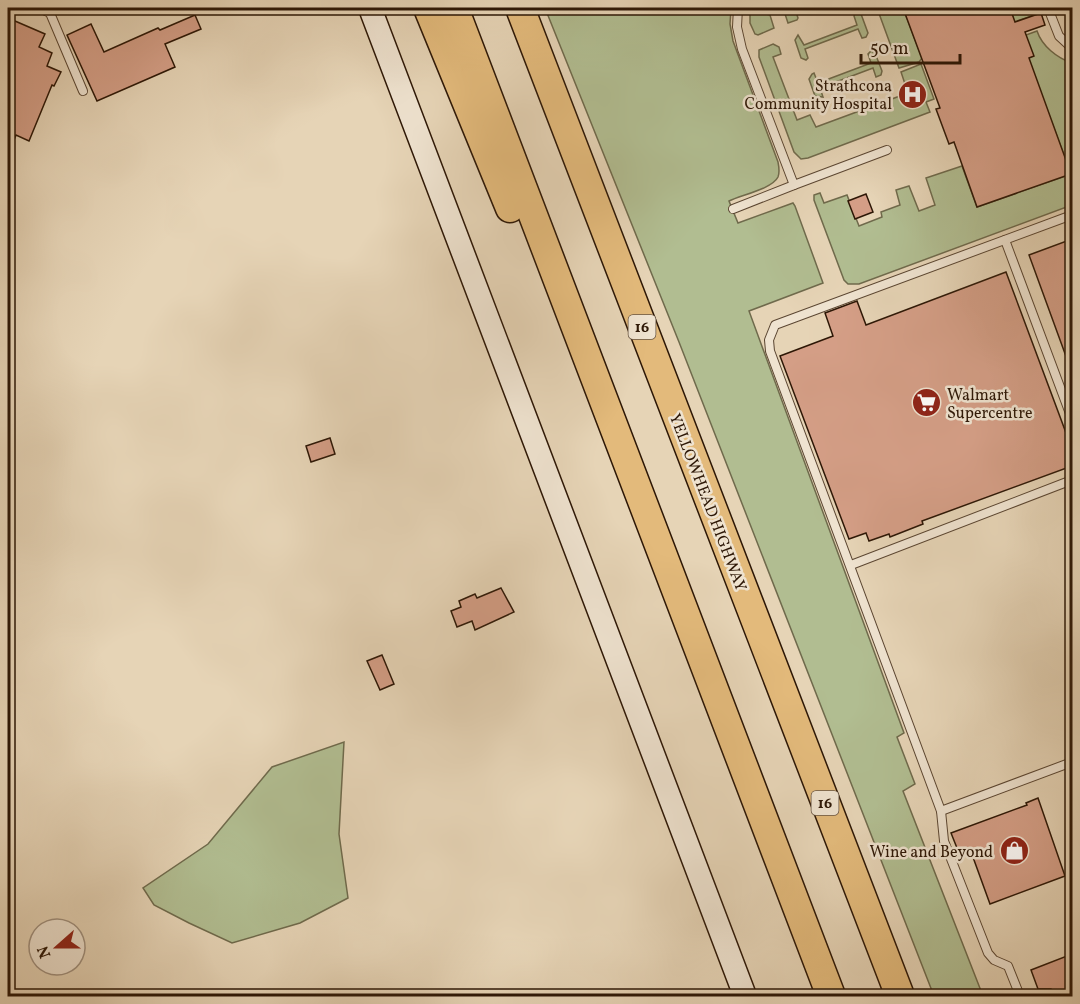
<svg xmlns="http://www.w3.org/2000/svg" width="1080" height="1004" viewBox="0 0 1080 1004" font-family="Vollkorn,serif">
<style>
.green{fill:#b1bd91;stroke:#6f6a4c;stroke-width:1.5}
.building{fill:#d49e86;stroke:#2d1706;stroke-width:1.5}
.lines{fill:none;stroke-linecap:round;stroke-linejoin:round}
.lane-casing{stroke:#5b4632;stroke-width:10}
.secondary-casing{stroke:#2d1706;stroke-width:25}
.highway-casing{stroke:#2d1706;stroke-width:31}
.lane{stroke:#efe3d0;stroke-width:8}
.secondary{stroke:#efe3d0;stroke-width:22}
.highway{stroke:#e3ba7b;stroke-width:28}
.labels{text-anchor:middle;stroke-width:5;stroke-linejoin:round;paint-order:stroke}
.shield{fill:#efe3d0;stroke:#675443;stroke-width:1.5}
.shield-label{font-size:15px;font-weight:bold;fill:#2d1706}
.poi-label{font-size:16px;fill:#2d1706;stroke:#efe3d0;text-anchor:end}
.street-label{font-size:16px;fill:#2d1706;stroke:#efe3d0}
</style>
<rect width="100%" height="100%" fill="#e6d4b6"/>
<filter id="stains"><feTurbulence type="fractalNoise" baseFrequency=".00333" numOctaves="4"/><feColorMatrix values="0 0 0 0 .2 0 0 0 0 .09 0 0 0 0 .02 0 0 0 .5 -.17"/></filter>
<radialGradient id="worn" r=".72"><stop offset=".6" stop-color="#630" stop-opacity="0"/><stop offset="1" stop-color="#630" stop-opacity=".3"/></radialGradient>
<!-- green -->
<g class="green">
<path d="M545 8H731L730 24 733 41 778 162C779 167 780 172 778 177 772 189 741 195 729 201L738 223 793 203 795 206 823 283 749 311 904 733 897 737 915 784 903 791 983 996H934L679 342Z"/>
<path d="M750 8H760L759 12 770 15 774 28 758 35 755 34 750 23Z"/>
<path d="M786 8H800L795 9 798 18 797 20 788 23 785 14Z"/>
<path d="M877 8H903L922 58 919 62 899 68Z"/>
<path d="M1010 8H1029L1032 16 1014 22Z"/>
<path d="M855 13 861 14 868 33 866 37 862 38 858 29 805 49 808 58 806 60 801 58 795 40 798 35 804 45 857 25 854 16Z"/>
<path d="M1037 31C1042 46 1057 58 1072 63V205L859 284H848L844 280 814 200V195L820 193 824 203 847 195 859 226 882 217 881 212 900 205 896 190 909 186 919 211 935 205 926 178 962 166 977 207 1071 174 1029 61 1026 35Z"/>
<path d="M773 44 779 47 781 54 773 57 797 120 810 115 816 127 908 93 901 72 921 64 934 99 926 102 930 112 808 158 801 159 794 152 759 57V50Z"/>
<path d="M871 51 875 53 882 71 881 75 876 77 873 68 820 88 823 97 815 96 809 79 812 74 814 73 818 83 871 63 868 54Z"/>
<path d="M344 742 339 834 348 898 300 923 232 943 189 923 154 905 143 888 208 844 272 767Z"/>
</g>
<!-- building -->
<g class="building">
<path d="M903 8H1010L1015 22 1041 13 1045 25 1025 32 1034 56 1029 58 1071 174 977 207 954 142 949 144 936 109 940 108Z"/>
<path d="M195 15 201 29 165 44 175 67 97 101 67 35 91 24 104 52 158 28 160 30Z"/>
<path d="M8 18 45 34 39 47 52 53 47 66 61 72 54 86 52 85 29 141 16 135 8 155Z"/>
<path d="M866 194 873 212 855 219 848 201Z"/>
<path d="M1072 239V370H1071L1029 255Z"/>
<path d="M1006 272 1072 449V466L922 521 923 524 890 537 889 534 869 541 866 533 849 539 780 356 833 336 825 313 857 301 866 325Z"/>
<path d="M330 438 335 454 311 462 306 446Z"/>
<path d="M501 588 514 612 475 630 472 621 457 627 451 611 461 607 459 601 475 594 477 598Z"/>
<path d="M382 655 394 684 380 690 367 661Z"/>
<path d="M1038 798 1065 876 990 904 970 849 959 853 951 833 1027 805 1026 803Z"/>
<path d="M1072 954V996H1054L1051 989H1038L1031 970Z"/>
</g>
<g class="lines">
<defs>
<g id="lane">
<path d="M39 8 50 13 83 91"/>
<path d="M738 8 737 27 742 49 794 185 887 150"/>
<path d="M1048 8 1059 36 1072 48"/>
<path d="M733 209 794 185"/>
<path d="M1005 240 1072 419"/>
<path d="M851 565 1072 480"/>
<path d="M941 811 1072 762"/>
<path d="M1020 996 1008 966 994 960 988 953 944 841 941 811 770 351 769 340 775 325 1072 215"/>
</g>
<path id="secondary" d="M370 8 745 996"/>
<g id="highway">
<path d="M428 8 510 208"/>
<path d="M454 8 831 996"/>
<path d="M520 8 900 996"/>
</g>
</defs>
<!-- lane casing -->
<use href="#lane" class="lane-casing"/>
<!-- secondary casing -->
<use href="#secondary" class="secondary-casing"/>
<!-- highway casing -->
<use href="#highway" class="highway-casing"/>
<!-- lane -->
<use href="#lane" class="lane"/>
<!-- secondary -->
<use href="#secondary" class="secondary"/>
<!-- highway -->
<use href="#highway" class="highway"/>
</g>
<!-- icons -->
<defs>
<symbol id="hospital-disc" viewBox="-11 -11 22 22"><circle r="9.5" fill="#8f2418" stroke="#efe3d0"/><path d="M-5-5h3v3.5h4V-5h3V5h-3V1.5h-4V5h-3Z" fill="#fff"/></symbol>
<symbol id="supermarket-disc" viewBox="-11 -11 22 22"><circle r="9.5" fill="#8f2418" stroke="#efe3d0"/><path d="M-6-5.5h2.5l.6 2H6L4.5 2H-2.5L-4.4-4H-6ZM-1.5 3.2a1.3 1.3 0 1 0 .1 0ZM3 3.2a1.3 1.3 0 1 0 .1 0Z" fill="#fff"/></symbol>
<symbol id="shop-disc" viewBox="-11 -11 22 22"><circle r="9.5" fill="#8f2418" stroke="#efe3d0"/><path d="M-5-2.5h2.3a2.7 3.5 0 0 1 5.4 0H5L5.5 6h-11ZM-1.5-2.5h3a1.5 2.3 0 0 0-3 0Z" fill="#fff"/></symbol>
</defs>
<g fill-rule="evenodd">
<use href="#hospital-disc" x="896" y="78" width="33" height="33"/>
<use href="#supermarket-disc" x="910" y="386" width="33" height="33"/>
<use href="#shop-disc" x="998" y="834" width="33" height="33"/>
</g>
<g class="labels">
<!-- shield labels -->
<g class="shield">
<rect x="628.5" y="315" width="27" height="24" rx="4.5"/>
<rect x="811.5" y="791" width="27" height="24" rx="4.5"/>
</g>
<g class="shield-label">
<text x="642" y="332">16</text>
<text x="825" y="808">16</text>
</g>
<!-- poi labels -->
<g class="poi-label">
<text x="892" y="91">Strathcona<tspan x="892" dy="18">Community Hospital</tspan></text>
<text x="947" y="400" text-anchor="start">Walmart<tspan x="947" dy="18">Supercentre</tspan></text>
<text x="993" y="857">Wine and Beyond</text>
</g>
<!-- street labels -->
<g class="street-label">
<text transform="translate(709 502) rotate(69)" y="6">YELLOWHEAD HIGHWAY</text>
</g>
</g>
<!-- margin -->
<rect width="1080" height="1004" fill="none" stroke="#e6d4b6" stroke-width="30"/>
<rect x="9" y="9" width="1062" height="986" fill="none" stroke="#2d1706" stroke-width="3"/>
<rect x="15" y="15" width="1050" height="974" fill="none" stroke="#2d1706" stroke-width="1.5"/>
<!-- north arrow -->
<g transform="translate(57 947) rotate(249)"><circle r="28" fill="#efe3d0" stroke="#a1917f" stroke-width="1.5"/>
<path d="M0-4.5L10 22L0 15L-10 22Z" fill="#8f2418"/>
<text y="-9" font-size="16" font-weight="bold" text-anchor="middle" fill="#2d1706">N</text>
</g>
<!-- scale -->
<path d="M861 54v9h99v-9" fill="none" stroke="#2d1706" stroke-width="3"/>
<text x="870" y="54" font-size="18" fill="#2d1706" stroke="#efe3d0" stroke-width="4.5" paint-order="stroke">50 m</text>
<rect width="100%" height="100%" filter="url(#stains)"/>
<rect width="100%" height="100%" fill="url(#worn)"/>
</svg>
